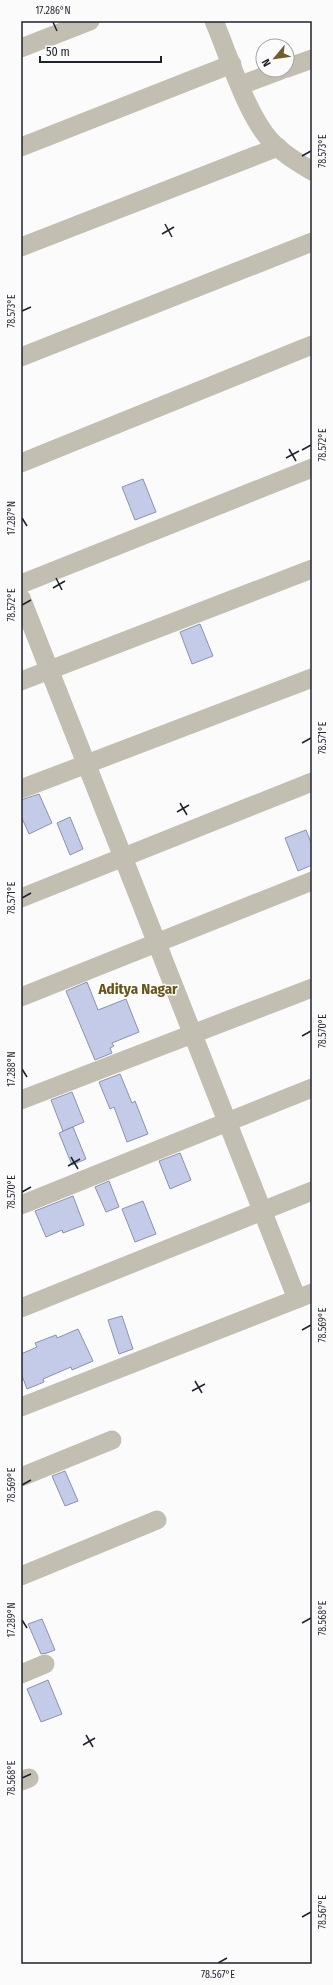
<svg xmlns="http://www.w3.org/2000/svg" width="333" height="1985" viewBox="0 0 333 1985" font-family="'Fira Sans Condensed',sans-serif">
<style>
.building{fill:#c3cbe8;stroke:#8b92ae}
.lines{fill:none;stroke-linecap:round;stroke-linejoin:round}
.street{stroke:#c2beb1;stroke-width:19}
.ticks{fill:none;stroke:#1f222d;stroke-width:1.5}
.labels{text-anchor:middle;stroke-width:3;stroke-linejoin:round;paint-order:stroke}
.neighbourhood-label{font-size:15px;font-weight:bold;fill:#67551a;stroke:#fbfbfb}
.neatline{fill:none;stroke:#1f222d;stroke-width:1.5}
.ticks-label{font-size:10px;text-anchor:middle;fill:#1f222d}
</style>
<rect width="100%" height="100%" fill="#fbfbfb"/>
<!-- building -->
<g class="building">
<path d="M143 479 156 512 135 520 122 487Z"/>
<path d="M200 624 213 656 192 664 180 632Z"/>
<path d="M39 794 52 823 29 834 21 816V800Z"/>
<path d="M70 817 83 849 70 855 57 823Z"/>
<path d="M306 830 312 845V865L298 871 285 838Z"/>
<path d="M87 982 98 1010 126 999 139 1032 112 1043 114 1046 110 1048 112 1053 95 1060 66 991Z"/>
<path d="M120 1074 132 1103 135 1101 148 1134 127 1142 114 1107 110 1109 99 1082Z"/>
<path d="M72 1092 84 1122 63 1131 51 1100Z"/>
<path d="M73 1127 86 1159 72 1165 59 1133Z"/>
<path d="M180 1153 191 1180 170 1189 159 1161Z"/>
<path d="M109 1181 119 1207 106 1212 95 1187Z"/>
<path d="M73 1196 84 1225 63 1233 62 1230 46 1237 35 1211Z"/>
<path d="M143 1201 156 1234 135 1242 122 1209Z"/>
<path d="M122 1316 133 1349 119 1354 108 1320Z"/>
<path d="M78 1329 93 1361 72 1370 71 1367 43 1379 44 1382 27 1389 21 1373V1354L37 1347 35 1343 56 1335 57 1338Z"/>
<path d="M65 1471 78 1501 65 1506 52 1476Z"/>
<path d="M42 1619 55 1650 47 1653 41 1654 28 1624Z"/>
<path d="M48 1680 62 1714 41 1722 27 1689Z"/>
</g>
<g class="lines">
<!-- street -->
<g class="street">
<path d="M214 21C229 56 246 113 270 140 282 153 297 162 312 171"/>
<path d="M21 48 90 21"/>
<path d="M287 68 312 59"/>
<path d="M241 85 281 70"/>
<path d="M21 147 232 64"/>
<path d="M21 247 278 147"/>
<path d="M21 357 312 242"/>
<path d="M21 463 312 345"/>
<path d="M21 584 312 468"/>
<path d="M21 598 297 1299"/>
<path d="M21 681 312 569"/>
<path d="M21 789 312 678"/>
<path d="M21 898 312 782"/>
<path d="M21 997 312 881"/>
<path d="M21 1100 312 988"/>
<path d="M21 1205 312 1088"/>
<path d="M21 1308 312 1191"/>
<path d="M21 1407 312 1293"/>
<path d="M21 1477 112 1440"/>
<path d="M21 1576 157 1520"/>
<path d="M21 1674 45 1664"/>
<path d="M21 1781 29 1778"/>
</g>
</g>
<!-- ticks -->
<path class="ticks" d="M53 22 57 31M302 156 311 151M165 224 172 237M162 234 174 227M22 311 31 307M289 449 296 461M302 450 311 445M286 458 299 451M22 518 27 526M56 578 62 590M53 588 65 581M22 605 31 600M302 743 311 738M180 803 187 815M177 812 189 805M22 898 31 893M302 1036 311 1031M22 1069 27 1077M71 1157 78 1169M68 1166 80 1159M22 1192 31 1187M302 1330 311 1325M195 1381 202 1393M192 1391 205 1384M22 1485 31 1480M22 1620 27 1628M302 1623 311 1618M86 1735 93 1747M83 1745 95 1738M22 1778 31 1774M302 1917 311 1912M218 1963 227 1958"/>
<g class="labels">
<!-- neighbourhood labels -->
<g class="neighbourhood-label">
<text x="138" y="994">Aditya Nagar</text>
</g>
</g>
<!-- border -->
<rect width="333" height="1985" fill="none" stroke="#fbfbfb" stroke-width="44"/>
<!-- north arrow -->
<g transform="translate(275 58) rotate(241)"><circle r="19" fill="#fbfbfb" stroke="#a3a4a9"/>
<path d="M0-3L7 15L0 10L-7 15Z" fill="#705f2d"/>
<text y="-6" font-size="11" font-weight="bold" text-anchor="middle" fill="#1f222d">N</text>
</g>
<!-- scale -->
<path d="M40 56v6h121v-6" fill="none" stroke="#1f222d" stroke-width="2"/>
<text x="46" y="56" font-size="12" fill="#1f222d" stroke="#fbfbfb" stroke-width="3" paint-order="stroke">50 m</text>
<rect x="22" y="22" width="289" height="1941" class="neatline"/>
<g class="ticks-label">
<text x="53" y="14">17.286°N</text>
<text transform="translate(322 151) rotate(-90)" y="4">78.573°E</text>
<text transform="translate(11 311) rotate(-90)" y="4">78.573°E</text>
<text transform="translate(322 445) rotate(-90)" y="4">78.572°E</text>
<text transform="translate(11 518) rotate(-90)" y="4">17.287°N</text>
<text transform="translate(11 605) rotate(-90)" y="4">78.572°E</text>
<text transform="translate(322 738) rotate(-90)" y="4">78.571°E</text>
<text transform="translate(11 898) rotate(-90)" y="4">78.571°E</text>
<text transform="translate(322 1031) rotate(-90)" y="4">78.570°E</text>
<text transform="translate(11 1069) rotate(-90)" y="4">17.288°N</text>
<text transform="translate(11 1192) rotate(-90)" y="4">78.570°E</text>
<text transform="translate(322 1325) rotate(-90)" y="4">78.569°E</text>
<text transform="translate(11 1485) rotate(-90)" y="4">78.569°E</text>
<text transform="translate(322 1618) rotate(-90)" y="4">78.568°E</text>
<text transform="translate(11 1620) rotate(-90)" y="4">17.289°N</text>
<text transform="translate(11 1778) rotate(-90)" y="4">78.568°E</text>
<text transform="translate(322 1912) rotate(-90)" y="4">78.567°E</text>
<text x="218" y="1978">78.567°E</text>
</g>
</svg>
